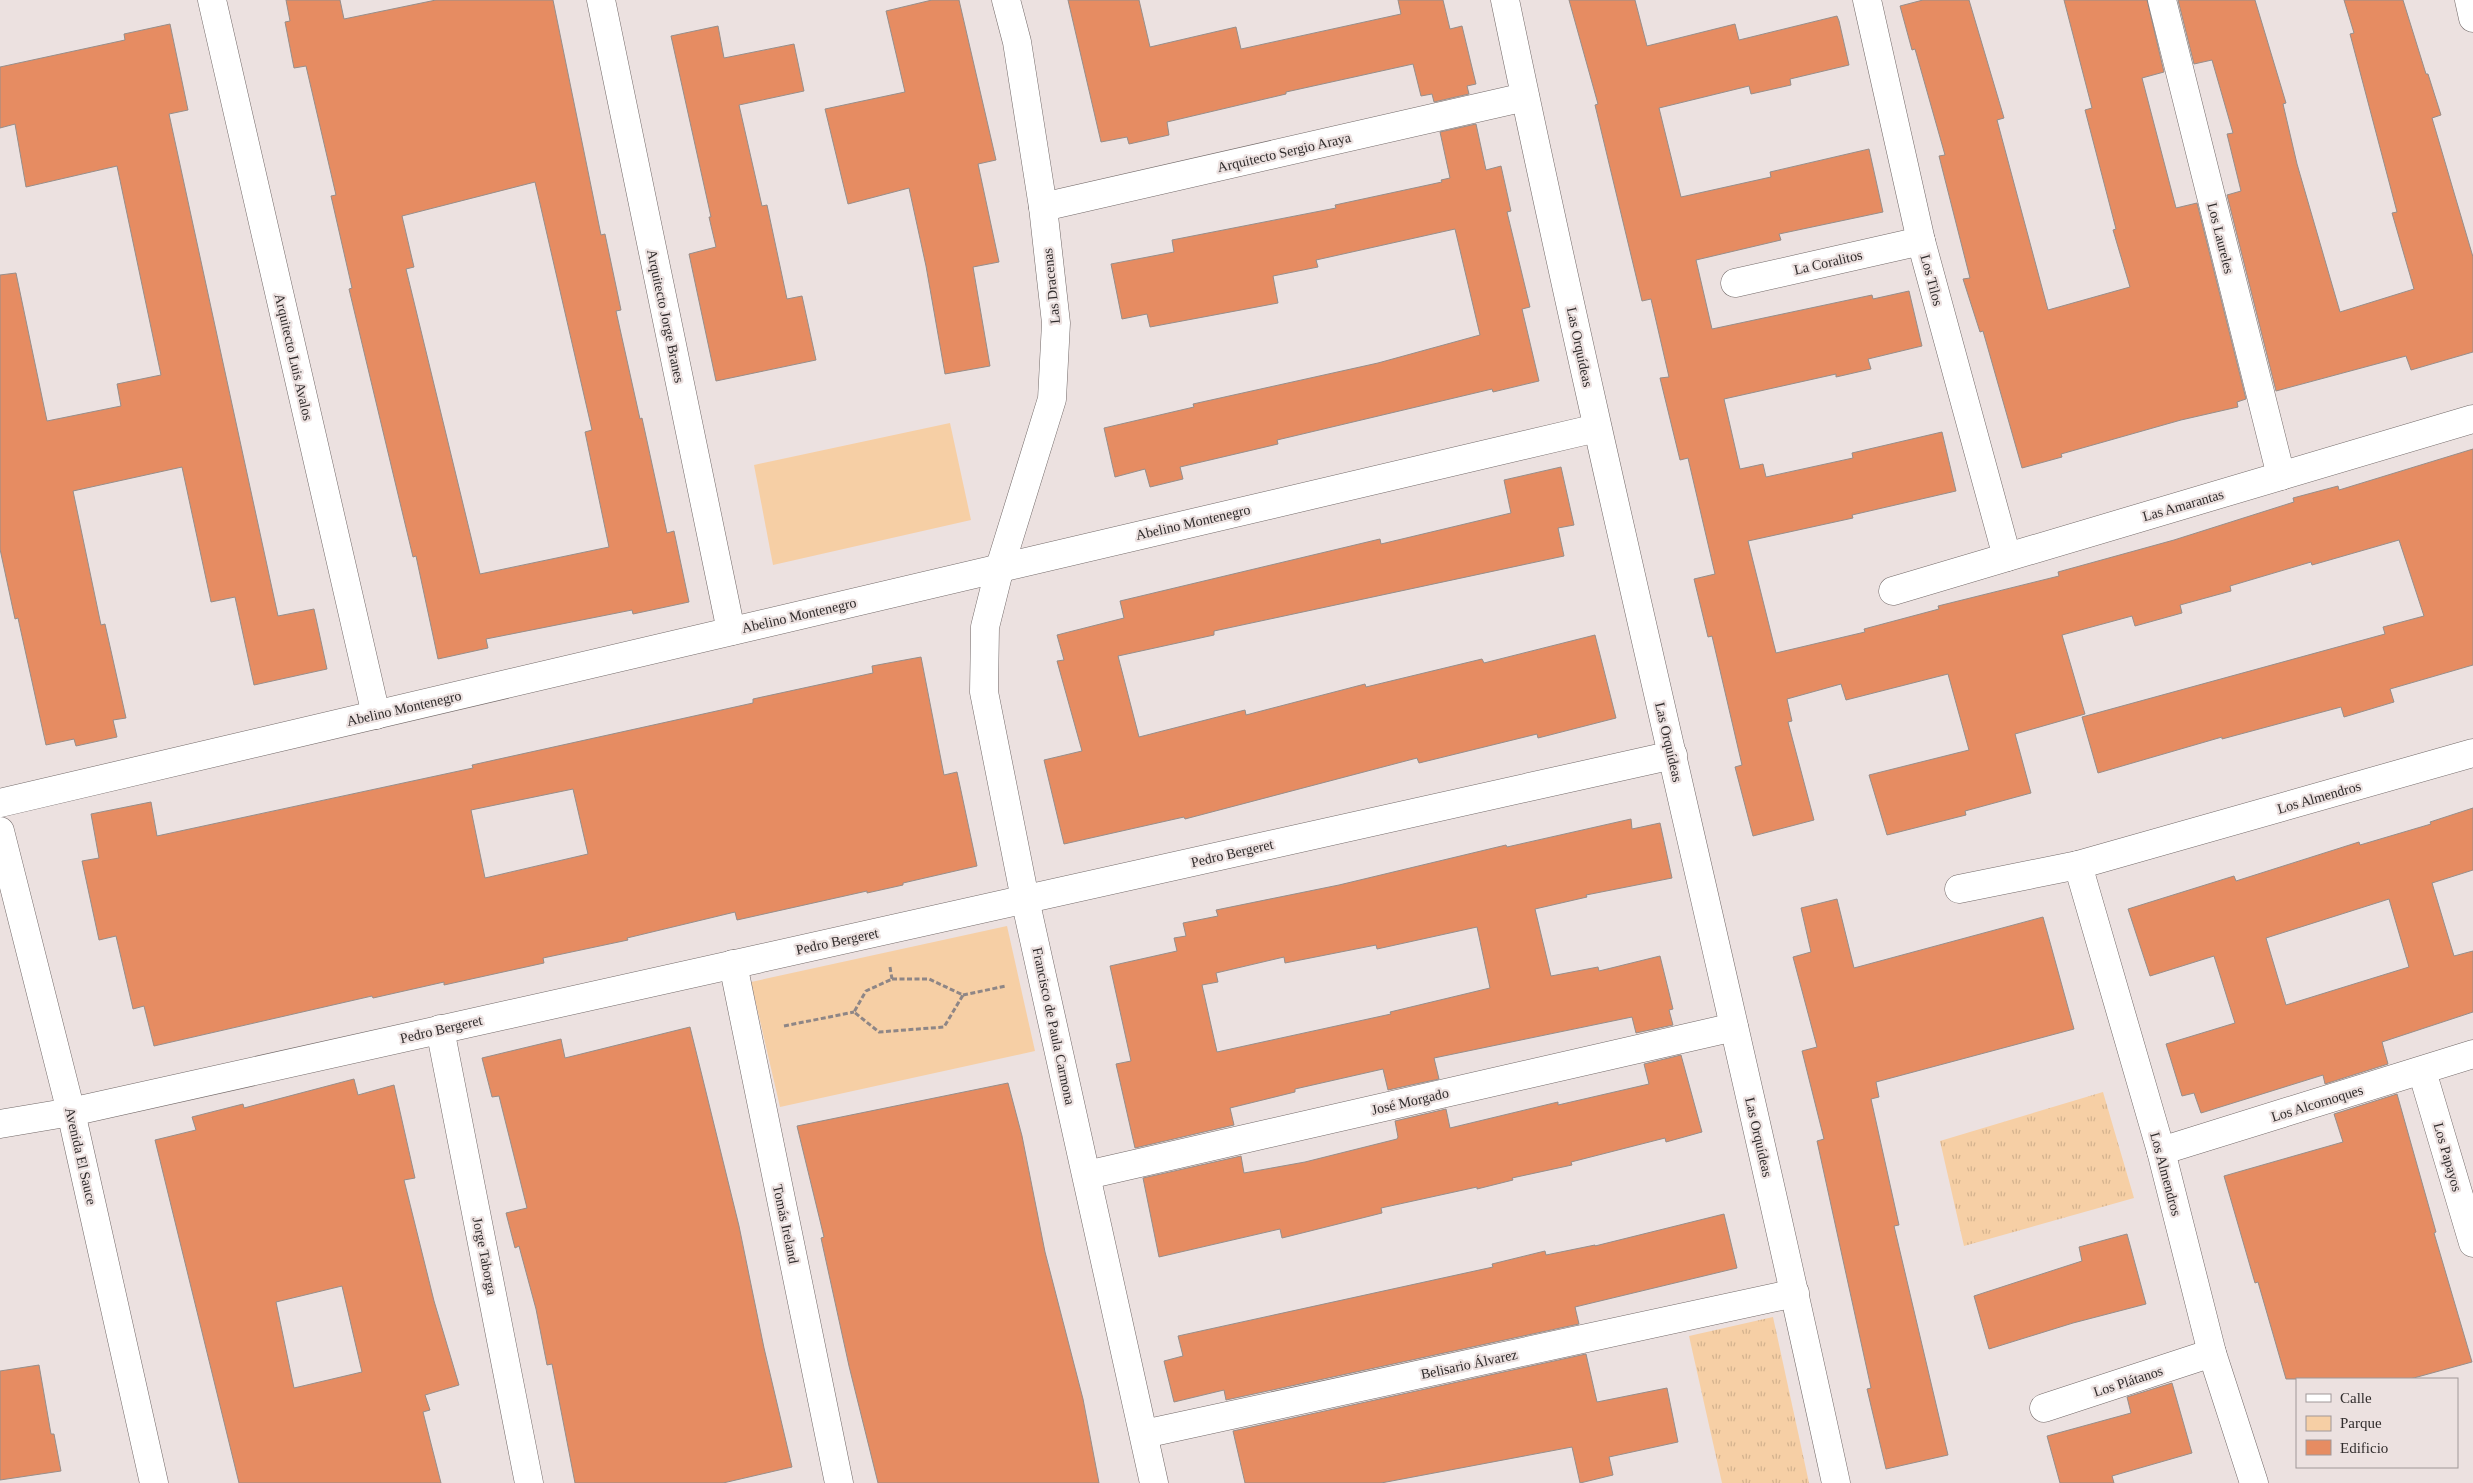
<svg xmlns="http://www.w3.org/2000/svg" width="2473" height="1483" viewBox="0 0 2473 1483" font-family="'Times New Roman',serif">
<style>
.grass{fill:url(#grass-tufts)}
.park{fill:#f6cfa5}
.building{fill:#e68c62;stroke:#978e8a;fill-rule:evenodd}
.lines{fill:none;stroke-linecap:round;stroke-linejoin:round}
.street-casing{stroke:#726968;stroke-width:29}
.secondary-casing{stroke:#726968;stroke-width:29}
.path{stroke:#8e8686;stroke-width:3;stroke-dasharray:5 2.5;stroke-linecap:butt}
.street{stroke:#fff;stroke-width:28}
.secondary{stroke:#fff;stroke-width:28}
.labels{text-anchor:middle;stroke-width:4.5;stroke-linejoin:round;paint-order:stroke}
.street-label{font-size:14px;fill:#2f2b2b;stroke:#ece1e0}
</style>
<defs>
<pattern id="grass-tufts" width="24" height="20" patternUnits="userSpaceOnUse" patternTransform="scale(1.25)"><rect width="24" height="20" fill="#f6cfa5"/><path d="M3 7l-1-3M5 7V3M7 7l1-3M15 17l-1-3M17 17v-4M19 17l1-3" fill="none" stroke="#d3b28e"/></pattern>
</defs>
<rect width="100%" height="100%" fill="#ece1e0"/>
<!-- grass -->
<g class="grass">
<path d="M2103 1092 2134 1198 1964 1246 1940 1141Z"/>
<path d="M1773 1317 1809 1483H1722L1689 1336Z"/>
</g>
<!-- park -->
<g class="park">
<path d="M950 423 971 520 773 565 754 465Z"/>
<path d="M1007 926 1035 1051 780 1107 751 982Z"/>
</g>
<!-- building -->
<g class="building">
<path d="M286 0H340L344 19 436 0H553L601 235 605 234 621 310 616 311 640 419 642 418 667 533 674 531 689 602 633 614 632 610 486 639 488 648 438 659 416 556 413 557 349 289 352 288 331 196 336 195 306 66 294 68 285 22 290 21ZM535 182 592 430 585 432 609 547 480 574 406 269 414 267 402 216Z"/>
<path d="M932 0H959L996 160 978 164 999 262 973 267 990 366 945 374 926 266 909 188 848 204 825 109 905 92 886 11Z"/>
<path d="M1068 0H1139L1150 47 1236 27 1241 49 1401 14 1398 0H1443L1450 29 1462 26 1476 84 1467 86 1469 94 1434 102 1432 94 1421 96 1413 64 1286 92V94L1167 122 1169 135 1129 144 1127 137 1101 142Z"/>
<path d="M1569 0H1635L1647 46 1735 24 1739 40 1837 16 1839 21 1849 65 1790 79 1791 85 1751 94 1749 86 1659 108 1681 197 1771 177 1770 172 1869 149 1883 212 1779 234 1781 240 1696 260 1712 329 1872 295 1873 299 1909 291 1922 346 1868 359 1871 369 1836 377V374L1724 399 1740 469 1763 464 1766 477 1853 458 1852 453 1942 432 1956 491 1852 515 1853 518 1748 541 1776 653 1865 632 1864 629 1939 609 1938 606 2059 576 2058 572 2174 540 2294 502 2293 498 2338 486 2339 490 2473 449V665L2390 689 2394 702 2344 717 2341 707 2222 739V737L2098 773 2082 717 2385 634 2383 627 2424 616 2399 540 2312 565 2311 562 2230 586 2231 591 2180 605 2182 613 2135 626 2132 616 2062 635 2085 714 2015 734 2031 793 1965 811 1966 815 1887 835 1869 775 1969 750 1948 674 1846 700 1841 684 1787 699 1792 721 1788 722 1814 820 1753 836 1735 767 1742 765 1712 636 1708 637 1694 579 1715 574 1688 458 1680 460 1660 378 1669 377 1651 299 1642 301 1595 105 1598 104Z"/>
<path d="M1923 0H1969L2004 118 1997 120 2048 310 2130 287 2113 230 2116 229 2085 110 2092 108 2064 0H2147L2164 72 2142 78 2176 208 2197 203 2246 399 2237 402 2238 407 2181 420 2061 454 2062 457 2022 468 1983 331 1980 332 1963 279 1970 278 1939 156 1945 155 1915 49 1912 50 1900 6Z"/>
<path d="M2178 0H2255L2286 103 2283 104 2297 164 2340 312 2414 289 2392 213 2397 212 2350 34 2354 33 2344 0H2403L2426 74H2428L2441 115 2432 118 2473 257V352L2411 370 2406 356 2276 391 2227 195 2241 191 2227 134 2233 133 2212 60 2194 64Z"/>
<path d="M170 24 188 110 169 114 278 616 314 609 327 669 254 685 235 597 211 602 182 467 73 491 101 625 105 624 126 718 113 720 117 737 76 746 74 739 46 745 18 618 15 619 0 549V275L16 273 47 421 121 406 117 384 161 375 117 166 26 187 15 124 0 128V67L125 40 124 34Z"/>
<path d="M718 26 724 58 794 44 804 91 739 105 762 206 767 205 787 299 802 296 816 360 716 381 689 254 716 247 709 217H711L671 36Z"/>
<path d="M1476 124 1486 170 1501 166 1511 211 1507 212 1530 307 1522 309 1539 381 1493 392 1492 389 1277 440 1278 444 1180 467 1183 479 1150 487 1145 469 1115 477 1104 428 1194 407 1193 404 1378 363 1480 335 1455 229 1316 260 1318 267 1273 276 1278 303 1150 327 1147 314 1122 319 1111 264 1174 252 1172 240 1336 208 1335 205 1442 182 1441 180 1450 178 1440 132Z"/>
<path d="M1561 467 1574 525 1558 528 1564 556 1214 631V635L1118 656 1139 737 1245 710 1246 715 1365 684 1366 687 1482 659 1484 663 1595 635 1616 718 1538 738 1537 734 1419 763 1417 758 1185 819 1184 817 1064 844 1044 760 1082 751 1057 661 1064 660 1057 635 1124 618 1120 601 1380 539 1381 544 1511 513 1504 480Z"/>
<path d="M921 657 944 775 957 772 977 866 903 883V885L867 893V891L737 920 735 912 627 938 628 940 543 958 544 963 444 985V982L373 998 372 996 154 1046 144 1006 133 1009 116 936 99 940 82 861 99 858 91 814 151 802 157 836 473 768 472 765 753 703V699L873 673 872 666ZM573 789 588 854 485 878 471 810Z"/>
<path d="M2473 808V870L2432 883 2454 956 2473 951V1012L2382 1042 2388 1064 2325 1084 2323 1075 2201 1113 2194 1093 2182 1096 2166 1044 2235 1023 2214 956 2150 976 2128 909 2234 876 2236 881 2359 842 2360 845 2431 824 2430 822ZM2389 899 2409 967 2286 1005 2266 938Z"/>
<path d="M1631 819 1632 829 1660 823 1672 878 1586 895 1587 897 1535 909 1551 976 1598 967 1599 971 1660 956 1673 1009 1669 1010 1673 1025 1636 1033 1632 1017 1434 1058 1439 1079 1388 1090 1383 1069 1295 1089V1092L1230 1108 1234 1125 1135 1148 1116 1064 1131 1061 1110 966 1177 951 1174 938 1186 936 1183 923 1218 916 1216 910 1339 885 1506 845 1507 847ZM1477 927 1490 988 1390 1012 1391 1014 1217 1052 1202 985 1218 982 1216 973 1284 957 1285 963 1376 945 1377 949Z"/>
<path d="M1837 899 1854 968 2043 917 2074 1029 1876 1082 1879 1097 1871 1099 1899 1225 1894 1226 1948 1455 1886 1469 1867 1389 1871 1388 1817 1141 1824 1139 1802 1051 1817 1047 1793 957 1811 952 1801 908Z"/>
<path d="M690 1027 739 1226 764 1348 792 1467 723 1483H575L552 1364 547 1365 536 1309 519 1246 515 1248 506 1213 527 1208 499 1096 492 1097 482 1058 561 1039 565 1058Z"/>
<path d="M1681 1055 1702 1132 1666 1142 1665 1138 1571 1162 1572 1165 1512 1178 1513 1180 1477 1189V1187L1381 1208 1382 1213 1282 1238 1280 1229 1159 1257 1143 1178 1241 1156 1244 1173 1305 1162 1397 1139 1398 1137 1395 1121 1446 1109 1450 1128 1558 1102V1105L1649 1084 1644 1064Z"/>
<path d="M354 1079 358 1095 394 1085 415 1178 404 1180 434 1301 459 1385 425 1395 430 1410 423 1412 441 1483H239L155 1140 196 1130 192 1117 243 1104 244 1108ZM342 1286 362 1372 294 1388 276 1302Z"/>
<path d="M1008 1083 1022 1136 1045 1252 1083 1399 1099 1483H878L849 1366 821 1238 824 1237 797 1126Z"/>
<path d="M2397 1094 2436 1232 2434 1233 2472 1362 2410 1379H2286L2258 1282 2255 1283 2224 1176 2343 1142 2334 1114Z"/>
<path d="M1724 1214 1737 1268 1575 1307 1579 1324 1226 1400 1224 1390 1174 1402 1164 1361 1183 1356 1178 1336 1493 1267 1492 1264 1545 1251 1546 1255 1595 1245V1246Z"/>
<path d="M2127 1234 2146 1304 2073 1323 1989 1349 1974 1296 2082 1261 2079 1247Z"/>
<path d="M1586 1354 1597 1402 1667 1388 1678 1442 1609 1457 1613 1475 1580 1483 1572 1447 1381 1483H1245L1233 1431Z"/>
<path d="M39 1365 51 1434H54L61 1471 0 1480V1371Z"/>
<path d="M2172 1383 2192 1453 2112 1476 2114 1483H2060L2047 1436 2131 1413 2127 1397Z"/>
</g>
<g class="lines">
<defs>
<g id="street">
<path d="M212 0 376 715"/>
<path d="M601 0 731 631"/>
<path d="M1006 0 1017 42 1043 207 1056 323 1052 399 1000 567 985 627 984 692 1025 899 1154 1483"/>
<path d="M1505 0C1608 496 1729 988 1836 1483"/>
<path d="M1867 0 1921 241 2007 557"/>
<path d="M2162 0 2281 476"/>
<path d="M1043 207 1525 97"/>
<path d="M1735 283 1921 241"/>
<path d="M1893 591 2473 419"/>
<path d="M0 803 1597 428"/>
<path d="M1959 889 2078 865"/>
<path d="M733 964 839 1483"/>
<path d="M440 1029 529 1483"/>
<path d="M2422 1071 2473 1243"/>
<path d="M0 1124 71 1112 1673 755"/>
<path d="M2161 1151 2473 1054"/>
<path d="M1087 1175 1734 1027"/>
<path d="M2044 1408 2212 1353"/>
<path d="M1144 1434 1795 1293"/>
<path d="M2254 1483 2212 1353 2161 1151 2078 865 2473 753"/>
</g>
<g id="secondary">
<path d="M2469 0 2473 18"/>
<path d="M0 831 71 1112 154 1483"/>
</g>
</defs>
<!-- street casing -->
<use href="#street" class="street-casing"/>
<!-- secondary casing -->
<use href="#secondary" class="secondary-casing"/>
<!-- path -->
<g class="path">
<path d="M890 967 892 979"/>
<path d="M892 979H929L963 995 944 1027 879 1032 854 1012 866 991Z"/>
<path d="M963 995 1006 986"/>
<path d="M784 1026 854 1012"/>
</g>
<!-- street -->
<use href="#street" class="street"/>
<!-- secondary -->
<use href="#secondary" class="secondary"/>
</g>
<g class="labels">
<!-- street labels -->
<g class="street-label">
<text transform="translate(1284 152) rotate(-13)" y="5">Arquitecto Sergio Araya</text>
<text transform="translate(2221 238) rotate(76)" y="5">Los Laureles</text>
<text transform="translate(1828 262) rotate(-13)" y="5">La Coralitos</text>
<text transform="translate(1932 280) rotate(75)" y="5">Los Tilos</text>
<text transform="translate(1051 286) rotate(-96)" y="5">Las Dracenas</text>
<text transform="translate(666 316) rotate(78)" y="5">Arquitecto Jorge Branes</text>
<text transform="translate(1580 347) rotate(78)" y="5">Las Orquídeas</text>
<text transform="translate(294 357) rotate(77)" y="5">Arquitecto Luis Avalos</text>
<text transform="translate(2183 505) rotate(-16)" y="5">Las Amarantas</text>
<text transform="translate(1193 522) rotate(-13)" y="5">Abelino Montenegro</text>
<text transform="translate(799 615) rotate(-13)" y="5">Abelino Montenegro</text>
<text transform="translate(404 708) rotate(-13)" y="5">Abelino Montenegro</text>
<text transform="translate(1669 742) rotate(77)" y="5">Las Orquídeas</text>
<text transform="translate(2319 797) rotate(-16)" y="5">Los Almendros</text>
<text transform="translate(1232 853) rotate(-13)" y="5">Pedro Bergeret</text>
<text transform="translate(837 941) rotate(-12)" y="5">Pedro Bergeret</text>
<text transform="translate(1054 1026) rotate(78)" y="5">Francisco de Paula Carmona</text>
<text transform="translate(441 1029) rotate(-13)" y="5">Pedro Bergeret</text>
<text transform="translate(1410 1101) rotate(-13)" y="5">José Morgado</text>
<text transform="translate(2317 1103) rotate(-17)" y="5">Los Alcornoques</text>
<text transform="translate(1759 1137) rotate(77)" y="5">Las Orquídeas</text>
<text transform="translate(81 1156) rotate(77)" y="5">Avenida El Sauce</text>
<text transform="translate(2448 1157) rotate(74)" y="5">Los Papayos</text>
<text transform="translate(2166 1174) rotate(75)" y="5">Los Almendros</text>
<text transform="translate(786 1224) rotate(78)" y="5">Tomás Ireland</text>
<text transform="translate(485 1256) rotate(79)" y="5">Jorge Taborga</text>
<text transform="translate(1469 1364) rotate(-12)" y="5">Belisario Álvarez</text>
<text transform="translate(2128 1381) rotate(-18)" y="5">Los Plátanos</text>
</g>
</g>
<!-- legend -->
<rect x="2296" y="1378" width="162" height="90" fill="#ece1e0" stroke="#a09898"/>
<rect x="2306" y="1394" width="25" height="8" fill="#ffffff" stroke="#a09898"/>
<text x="2340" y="1403" font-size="15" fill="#2f2b2b">Calle</text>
<rect x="2306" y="1416" width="25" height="15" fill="#f6cfa5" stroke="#a09898"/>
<text x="2340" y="1428" font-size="15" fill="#2f2b2b">Parque</text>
<rect x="2306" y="1440" width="25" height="15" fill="#e68c62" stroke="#a09898"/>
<text x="2340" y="1453" font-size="15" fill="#2f2b2b">Edificio</text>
</svg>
